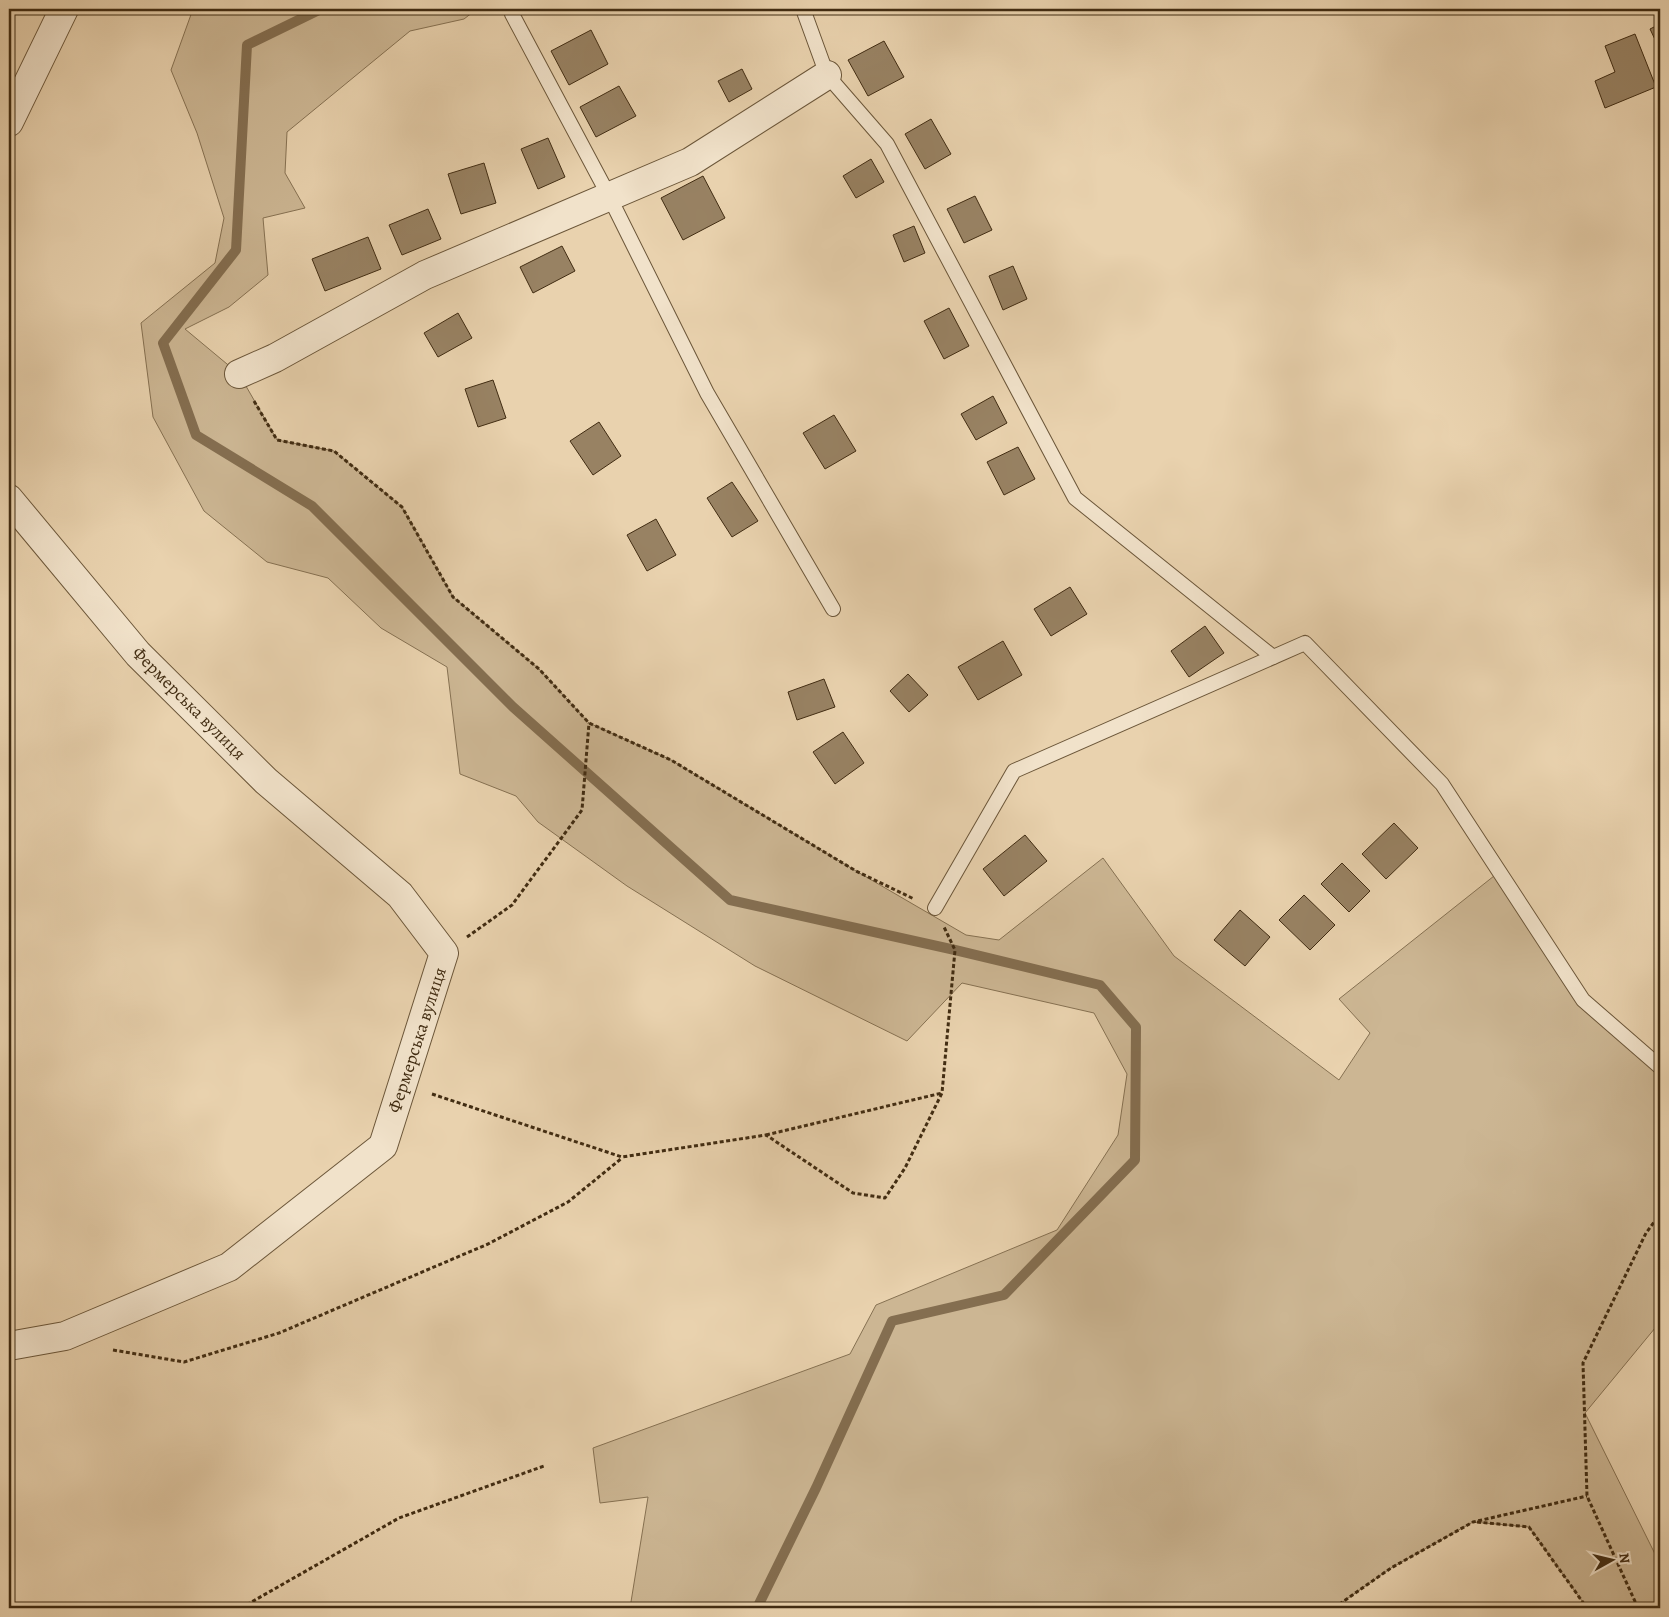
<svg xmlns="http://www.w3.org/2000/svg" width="1669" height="1617" viewBox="0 0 1669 1617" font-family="Alegreya,serif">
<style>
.green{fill:#ccb693;stroke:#867152}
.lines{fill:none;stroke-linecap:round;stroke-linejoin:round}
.stream{stroke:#846e50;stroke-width:10}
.building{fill:#988263;stroke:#412c12}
.lane-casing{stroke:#6b5639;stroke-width:16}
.street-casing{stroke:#6b5639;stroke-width:30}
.path{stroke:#412c12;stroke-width:3;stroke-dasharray:4 2.5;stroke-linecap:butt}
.lane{stroke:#f1e2ca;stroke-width:14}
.street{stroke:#f1e2ca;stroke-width:28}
.labels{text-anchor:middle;stroke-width:5;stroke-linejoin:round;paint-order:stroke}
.street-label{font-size:18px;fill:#412c12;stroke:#f1e2ca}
</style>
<rect width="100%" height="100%" fill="#e9d2ae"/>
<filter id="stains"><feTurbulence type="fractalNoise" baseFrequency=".004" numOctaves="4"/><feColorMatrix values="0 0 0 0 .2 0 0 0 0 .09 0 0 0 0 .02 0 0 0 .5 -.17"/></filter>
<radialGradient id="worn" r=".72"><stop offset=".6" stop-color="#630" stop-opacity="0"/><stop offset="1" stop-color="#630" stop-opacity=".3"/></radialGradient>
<!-- green -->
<path class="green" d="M193 9H477L464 19 410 31 287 132 285 173 305 208 263 218 268 275 229 307 185 329 239 374 277 440 334 451 402 507 453 597 539 669 589 723 671 760 856 871 966 935 999 940 1103 858 1174 956 1339 1080 1370 1033 1339 999 1499 872 1583 1000 1660 1067V1322L1585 1413 1660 1564V1608H1587L1529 1527 1473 1522 1391 1568 1334 1608H630L648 1497 600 1503 593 1448 850 1354 876 1305 1057 1230 1118 1135 1127 1074 1094 1013 962 983 907 1041 755 966 627 886 538 822 516 796 460 774 447 667 381 628 328 578 267 562 204 511 153 417 141 323 215 263 224 218 197 133 171 70Z"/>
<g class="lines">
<!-- stream -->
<path class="stream" d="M321 9 247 45 236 250 163 343 196 435 312 506 513 707 730 900 955 950 1100 985 1136 1027 1135 1160 1004 1295 892 1321 816 1488 757 1608"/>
</g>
<!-- building -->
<g class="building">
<path d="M1660 24V50L1650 29Z"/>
<path d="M591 30 608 64 569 85 551 51Z"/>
<path d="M1635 34 1656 87 1605 108 1595 81 1615 72 1605 46Z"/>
<path d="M884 41 904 77 868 96 848 60Z"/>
<path d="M742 69 752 89 729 102 718 81Z"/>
<path d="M619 86 636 116 596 137 580 107Z"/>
<path d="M931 119 951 154 925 169 905 134Z"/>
<path d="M548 138 565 177 538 189 521 149Z"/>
<path d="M871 159 884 182 856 198 843 176Z"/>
<path d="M484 163 496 203 461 214 448 174Z"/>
<path d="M703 176 725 218 683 240 661 198Z"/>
<path d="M975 196 992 230 964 243 947 209Z"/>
<path d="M428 209 441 239 402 255 389 225Z"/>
<path d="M914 226 925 253 904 262 893 235Z"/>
<path d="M368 237 381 269 325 291 312 259Z"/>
<path d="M562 246 575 271 533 293 520 267Z"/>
<path d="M1013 266 1027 299 1003 310 989 276Z"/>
<path d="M949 308 969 346 944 359 924 321Z"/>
<path d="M458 313 472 338 438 357 424 333Z"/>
<path d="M493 380 506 418 478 427 465 389Z"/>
<path d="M993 396 1007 423 976 440 961 414Z"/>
<path d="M834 415 856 451 825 469 803 433Z"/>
<path d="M599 422 621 456 593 475 570 441Z"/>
<path d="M1018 447 1035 479 1004 495 987 462Z"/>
<path d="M732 482 758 521 732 537 707 498Z"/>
<path d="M656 519 676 555 647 571 627 535Z"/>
<path d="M1070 587 1087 614 1051 636 1034 609Z"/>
<path d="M1205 626 1224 653 1189 677 1171 651Z"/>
<path d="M1003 641 1022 675 978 700 958 667Z"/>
<path d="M908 674 928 695 909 712 890 691Z"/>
<path d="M824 679 835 707 797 720 788 692Z"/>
<path d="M843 732 864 763 835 784 813 752Z"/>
<path d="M1394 823 1418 848 1386 879 1362 854Z"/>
<path d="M1025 835 1047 861 1004 896 983 869Z"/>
<path d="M1342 863 1370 891 1349 912 1321 884Z"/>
<path d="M1304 895 1335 925 1310 950 1279 920Z"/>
<path d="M1240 910 1270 937 1245 966 1214 940Z"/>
</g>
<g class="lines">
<defs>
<g id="lane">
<path d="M803 9 827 75 887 144 1075 498 1273 657"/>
<path d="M512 14 609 196 707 393 833 609"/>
<path d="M935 908 1014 771 1305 643 1442 784 1583 1000 1660 1067"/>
</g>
<g id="street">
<path d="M9 122 64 9"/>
<path d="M239 374 275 358 425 275 690 162 827 75"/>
<path d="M9 499 138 654 266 781 400 895 444 953 383 1146 229 1267 65 1336 9 1346"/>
</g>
</defs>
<!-- lane casing -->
<use href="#lane" class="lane-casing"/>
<!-- street casing -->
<use href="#street" class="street-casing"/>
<!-- path -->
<g class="path">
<path d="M254 401 277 440 334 451 402 507 453 597 539 669 589 723 671 760 856 871 914 899"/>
<path d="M467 937 512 905 582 810 589 723"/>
<path d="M432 1094 622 1157 766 1135 853 1193 885 1198 905 1168 942 1093 955 950 944 927"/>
<path d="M766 1135 942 1093"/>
<path d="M113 1350 184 1362 279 1333 488 1244 568 1202 622 1158"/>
<path d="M1477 1522 1529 1527 1587 1608"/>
<path d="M241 1608 399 1518 544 1466"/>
<path d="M1334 1608 1391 1568 1473 1522 1587 1496"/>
<path d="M1638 1608 1587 1496 1583 1363 1646 1233 1660 1214"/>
</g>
<!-- lane -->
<use href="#lane" class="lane"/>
<!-- street -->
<use href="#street" class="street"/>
</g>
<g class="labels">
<!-- street labels -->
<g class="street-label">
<text transform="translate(189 703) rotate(45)" y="6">Фермерська вулиця</text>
<text transform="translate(417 1040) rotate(-72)" y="6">Фермерська вулиця</text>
</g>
</g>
<!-- margin -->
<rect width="1669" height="1617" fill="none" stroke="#e9d2ae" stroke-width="30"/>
<rect x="10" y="10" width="1649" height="1597" fill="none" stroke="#412c12" stroke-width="2.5"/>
<rect x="15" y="15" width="1639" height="1587" fill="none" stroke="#412c12"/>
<!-- north arrow -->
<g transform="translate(1612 1560) rotate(82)" stroke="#f1e2ca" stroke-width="4" paint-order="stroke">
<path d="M0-4L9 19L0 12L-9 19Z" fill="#412c12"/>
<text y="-8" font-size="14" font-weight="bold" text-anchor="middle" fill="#412c12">N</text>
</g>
<rect width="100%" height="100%" filter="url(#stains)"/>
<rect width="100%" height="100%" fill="url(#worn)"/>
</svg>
